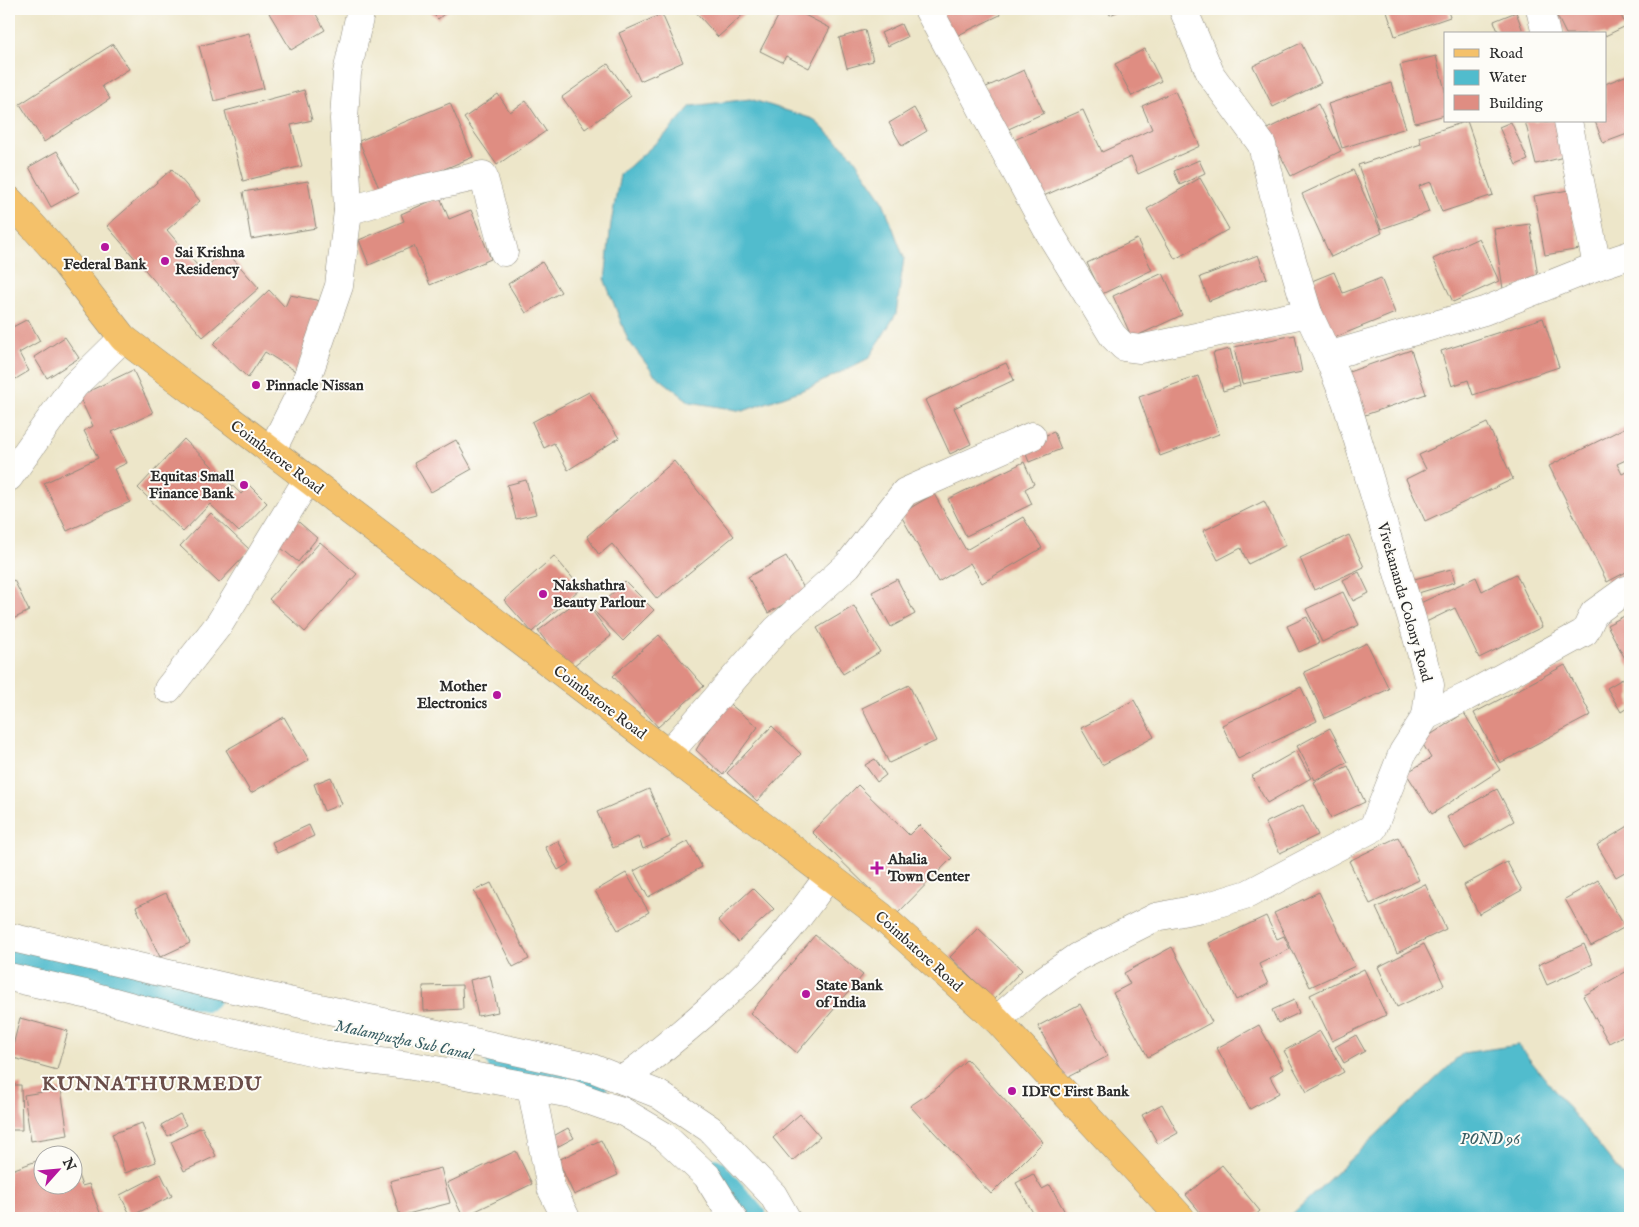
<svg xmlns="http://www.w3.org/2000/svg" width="1639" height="1227" viewBox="0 0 1639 1227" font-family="'IM FELL English',serif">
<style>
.water{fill:#51bccd;stroke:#3e747c}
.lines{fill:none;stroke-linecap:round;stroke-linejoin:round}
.canal{stroke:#51bccd;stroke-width:30}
.building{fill:#df8d82}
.minor-casing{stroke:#8c887a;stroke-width:29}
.major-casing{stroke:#8c887a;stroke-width:29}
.minor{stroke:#fff;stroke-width:28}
.major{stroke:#f4c16a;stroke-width:28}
.poi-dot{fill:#b5179e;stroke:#fdfcf7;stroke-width:2}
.labels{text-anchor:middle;stroke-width:4;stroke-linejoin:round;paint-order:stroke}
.poi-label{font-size:15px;font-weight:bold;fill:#2b2b2b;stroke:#fdfcf7;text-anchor:start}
.street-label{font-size:15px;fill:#2b2b2b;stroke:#fdfcf7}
.water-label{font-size:16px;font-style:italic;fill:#385e64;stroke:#fdfcf7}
.district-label{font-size:20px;font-weight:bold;letter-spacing:1px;fill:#6a4d49;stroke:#fdfcf7}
</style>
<rect width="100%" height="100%" fill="#fdfcf7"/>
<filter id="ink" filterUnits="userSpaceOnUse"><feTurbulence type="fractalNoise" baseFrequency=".02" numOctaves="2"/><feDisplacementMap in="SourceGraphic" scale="10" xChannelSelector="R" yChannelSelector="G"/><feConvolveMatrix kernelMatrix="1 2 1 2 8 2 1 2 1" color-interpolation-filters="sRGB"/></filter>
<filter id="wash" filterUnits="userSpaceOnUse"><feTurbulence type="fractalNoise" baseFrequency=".0096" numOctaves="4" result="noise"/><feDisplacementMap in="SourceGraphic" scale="20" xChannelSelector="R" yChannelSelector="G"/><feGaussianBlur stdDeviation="1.12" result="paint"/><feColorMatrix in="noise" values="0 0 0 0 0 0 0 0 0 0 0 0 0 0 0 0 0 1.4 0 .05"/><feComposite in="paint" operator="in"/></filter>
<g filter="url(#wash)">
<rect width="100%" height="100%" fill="#ede6c9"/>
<!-- water -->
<g class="water">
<path d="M750 99 813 119 851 154 882 199 904 258 896 314 869 358 811 387 743 411 690 402 654 374 628 340 605 281 611 223 620 175 668 132 691 106Z"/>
<path d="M1518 1045 1630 1184V1218H1288L1463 1053Z"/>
</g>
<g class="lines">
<!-- canal -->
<g class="canal">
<path d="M9 955 206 996"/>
<path d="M500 1058 527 1065 593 1093"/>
<path d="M713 1173 752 1218"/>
</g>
</g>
<g id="blocks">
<!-- building -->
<g class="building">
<path d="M276 9H313L325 30 291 50 269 13Z"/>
<path d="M428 9H450L438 19Z"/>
<path d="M693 9H749L718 37Z"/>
<path d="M782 9H793L830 28 809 68 786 56 782 62 760 51Z"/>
<path d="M941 9H998L1000 15 950 39Z"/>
<path d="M1107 9H1124L1110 15Z"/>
<path d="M1386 9H1447L1450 17 1395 36Z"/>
<path d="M1557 9H1610L1613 14 1619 11 1626 26 1605 36V34H1566L1554 10Z"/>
<path d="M1516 12 1524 34H1499L1494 21Z"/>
<path d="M662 14 683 62 640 81 619 33Z"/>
<path d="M901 24 907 37 888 46 881 33Z"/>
<path d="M865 30 873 61 847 68 839 38Z"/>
<path d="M249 33 264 88 214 101 199 46Z"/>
<path d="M1301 43 1321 83 1273 107 1253 66Z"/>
<path d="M113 44 129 69 102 86 110 99 44 142 20 104Z"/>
<path d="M1145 49 1161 81 1132 96 1115 64Z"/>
<path d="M1436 56 1445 90V115L1415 123 1400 65Z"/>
<path d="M608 64 631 96 585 129 562 97Z"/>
<path d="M1024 70 1044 113 1004 131 984 88Z"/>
<path d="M1630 74V133L1603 143 1595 121H1605V84Z"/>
<path d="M1391 83 1406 128 1342 148 1328 104Z"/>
<path d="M304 90 312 120 291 125 302 166 243 181 225 111Z"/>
<path d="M1175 91 1200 146 1138 174 1131 157 1039 198 1014 140 1083 110 1102 152 1152 129 1142 106Z"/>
<path d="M498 94 510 112 526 101 546 131 497 165 464 118Z"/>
<path d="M450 103 473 157 382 195 359 141Z"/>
<path d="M1318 104 1341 151 1291 176 1267 129Z"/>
<path d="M914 108 927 131 902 146 889 123Z"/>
<path d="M1467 121 1493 195 1442 212 1431 182 1419 186 1429 212 1381 229 1358 165 1421 144 1419 137Z"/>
<path d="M1525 121H1560L1568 156 1536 164Z"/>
<path d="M1511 122 1528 160 1516 165 1499 127Z"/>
<path d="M57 151 80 191 51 207 29 167Z"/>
<path d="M1199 160 1205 173 1180 185 1174 171Z"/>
<path d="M172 169 200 201 167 230 202 271 225 250 259 288 203 337 107 226Z"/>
<path d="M1353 170 1382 233 1331 257 1302 194Z"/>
<path d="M1200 178 1229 229 1175 259 1147 209Z"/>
<path d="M308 181 316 228 251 239 243 192Z"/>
<path d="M1569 190 1580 249 1545 255 1534 196Z"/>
<path d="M440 197 449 219 471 210 491 259 430 285 414 246 369 265 359 240 404 221 401 214Z"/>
<path d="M1530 224 1539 283 1503 289 1494 229Z"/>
<path d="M1479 238 1499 281 1453 302 1433 259Z"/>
<path d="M1137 239 1152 270 1102 294 1087 263Z"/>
<path d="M1258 255 1267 278 1209 301 1200 277Z"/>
<path d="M542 262 561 292 526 313 508 284Z"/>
<path d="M1334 272 1343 293 1381 278 1395 313 1331 339 1307 283Z"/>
<path d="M1163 273 1182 315 1132 338 1113 296Z"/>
<path d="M269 290 285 307 290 295 321 301 297 372 265 352 248 378 213 344Z"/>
<path d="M1543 318 1559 367 1473 395 1468 380 1452 386 1441 351Z"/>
<path d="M28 319 40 341 19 353 29 371 9 383V329Z"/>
<path d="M1295 335 1302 372 1242 384 1234 347Z"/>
<path d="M65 337 79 358 47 378 34 357Z"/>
<path d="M1230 349 1240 386 1223 391 1213 353Z"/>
<path d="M1411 350 1426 394 1362 416 1346 373Z"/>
<path d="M1006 363 1014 380 954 408 971 444 950 454 925 400Z"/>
<path d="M133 370 153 413 112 432 127 463 114 469 130 502 67 531 44 483 98 458 84 431 93 426 79 396Z"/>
<path d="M1198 376 1219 434 1160 456 1139 397Z"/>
<path d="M589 392 619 438 568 470 554 443 544 448 532 422Z"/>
<path d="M1487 423 1513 479 1425 521 1406 479 1426 469 1419 455Z"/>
<path d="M1630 425V458L1617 464 1622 474 1630 470V570L1607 582 1549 466Z"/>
<path d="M1054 432 1061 449 1029 462 1022 444Z"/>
<path d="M184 439 241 494 249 485 267 503 239 532 210 504 183 532 138 488Z"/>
<path d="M456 440 472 469 431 492 414 463Z"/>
<path d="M674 461 734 536 657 599 612 544 599 555 587 536Z"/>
<path d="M1024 462 1034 484 1025 489 1032 504 966 536 948 499Z"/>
<path d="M526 480 536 514 516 519 507 485Z"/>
<path d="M934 494 966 550 1023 517 1042 548 982 583 970 563 938 582 900 514Z"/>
<path d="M1264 501 1286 545 1248 564 1241 548 1218 560 1203 531Z"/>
<path d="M211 513 250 550 219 583 180 546Z"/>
<path d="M293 517 317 538 298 562 275 543Z"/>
<path d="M1349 535 1364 567 1314 590 1300 558Z"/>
<path d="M320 542 357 574 305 632 269 599Z"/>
<path d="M554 556 581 588 532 632 504 600Z"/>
<path d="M786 556 806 592 768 613 748 577Z"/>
<path d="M1451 569 1455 582 1415 594 1411 580Z"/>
<path d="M1359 572 1369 593 1353 601 1343 580Z"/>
<path d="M1516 574 1542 627 1479 658 1455 608 1424 623 1416 605 1476 577 1482 591Z"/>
<path d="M897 579 915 614 891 627 872 592Z"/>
<path d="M14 580 29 611 9 621V583Z"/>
<path d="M625 581 654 610 623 641 594 611Z"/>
<path d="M1343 592 1359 625 1322 642 1306 609Z"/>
<path d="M582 597 611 636 568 670 538 631Z"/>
<path d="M854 606 880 652 843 674 817 628Z"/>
<path d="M1630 613V668L1607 625Z"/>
<path d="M1307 617 1319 643 1299 652 1287 626Z"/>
<path d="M659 635 704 686 658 727 613 676Z"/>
<path d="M1367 643 1389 689 1325 718 1304 672Z"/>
<path d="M1565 665 1591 715 1500 763 1474 713Z"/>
<path d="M1624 678 1630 688V706L1621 712 1607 688Z"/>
<path d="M909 685 936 741 889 763 862 708Z"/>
<path d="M1301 687 1317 721 1238 759 1222 725Z"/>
<path d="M1134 700 1154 737 1102 765 1081 728Z"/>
<path d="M726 701 758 727 723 775 696 750Z"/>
<path d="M1464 713 1500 770 1432 814 1406 773 1431 758 1421 741Z"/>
<path d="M284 717 309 760 251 793 226 750Z"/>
<path d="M772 726 801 754 757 801 727 773Z"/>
<path d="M1330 728 1348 762 1315 780 1297 746Z"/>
<path d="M1296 751 1311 778 1267 803 1252 776Z"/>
<path d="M875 759 886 775 877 782 865 765Z"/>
<path d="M1348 766 1365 802 1331 818 1314 782Z"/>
<path d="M331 777 342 804 324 811 314 784Z"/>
<path d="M858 785 909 835 919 825 952 858 896 915 812 832Z"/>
<path d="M649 789 670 837 643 849 638 837 613 848 597 812Z"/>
<path d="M1497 789 1514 821 1465 849 1447 817Z"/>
<path d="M1303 805 1318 835 1280 853 1265 823Z"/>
<path d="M309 825 314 836 277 853 272 842Z"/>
<path d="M1630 825V869L1616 877 1597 845Z"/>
<path d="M1398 837 1419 880 1370 904 1349 861Z"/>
<path d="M558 841 570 863 558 870 545 847Z"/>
<path d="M688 841 702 867 648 897 634 871Z"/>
<path d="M1507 862 1522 890 1479 914 1464 885Z"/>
<path d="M626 873 649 912 618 930 595 891Z"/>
<path d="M1598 880 1625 927 1591 946 1565 899Z"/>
<path d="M491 883 529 959 513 967 474 891Z"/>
<path d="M1425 884 1446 929 1397 953 1376 908Z"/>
<path d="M753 888 774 909 738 942 718 920Z"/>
<path d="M1319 892 1355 966 1310 987 1274 913Z"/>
<path d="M166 893 190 943 160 957 136 907Z"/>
<path d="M1266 916 1277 939 1284 936 1290 949 1259 964 1268 984 1236 1000 1209 943Z"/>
<path d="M978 928 1022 970 994 999 950 957Z"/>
<path d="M815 935 863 975 797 1053 750 1013Z"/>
<path d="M1424 944 1444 985 1397 1007 1378 967Z"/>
<path d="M1584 944 1593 964 1547 985 1538 965Z"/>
<path d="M1172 947 1212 1022 1148 1057 1113 993 1130 984 1124 973Z"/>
<path d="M1364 969 1386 1015 1332 1041 1310 995Z"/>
<path d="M1629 970 1630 1032 1609 1043 1583 996Z"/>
<path d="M490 975 498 1012 478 1016 470 980Z"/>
<path d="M462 985 463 1009 424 1011 423 986Z"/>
<path d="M1294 1000 1299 1013 1278 1023 1272 1010Z"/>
<path d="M1080 1004 1108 1056 1066 1078 1038 1026Z"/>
<path d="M20 1018 68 1031 57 1070 10 1057Z"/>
<path d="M1259 1025 1283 1069 1270 1077 1279 1093 1250 1109 1217 1048Z"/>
<path d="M1320 1031 1344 1072 1307 1092 1284 1051Z"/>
<path d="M1356 1035 1365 1051 1344 1063 1335 1047Z"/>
<path d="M967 1059 1043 1142 991 1194 910 1106 937 1088Z"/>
<path d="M9 1085H21L22 1130H9Z"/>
<path d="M61 1089 68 1135 31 1141 24 1095Z"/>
<path d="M1162 1104 1178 1133 1158 1144 1142 1115Z"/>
<path d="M180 1114 186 1125 168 1136 161 1125Z"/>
<path d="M800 1114 820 1137 792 1161 773 1138Z"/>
<path d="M142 1123 156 1162 125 1173 112 1134Z"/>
<path d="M202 1127 216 1156 184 1171 171 1142Z"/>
<path d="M568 1128 574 1138 553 1149 548 1139Z"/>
<path d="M601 1140 618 1175 574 1195 558 1160Z"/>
<path d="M68 1149 70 1154H54Z"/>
<path d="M516 1151 532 1184 463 1217 447 1183Z"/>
<path d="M42 1159V1184H72L73 1161 82 1186 89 1184 102 1218H9V1171Z"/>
<path d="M1222 1165 1260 1211 1252 1218H1205L1186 1195Z"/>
<path d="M441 1168 450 1203 400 1216 390 1181Z"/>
<path d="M161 1174 172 1196 131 1216 120 1195Z"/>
<path d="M1033 1174 1042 1189 1050 1185 1066 1214 1059 1218H1036L1016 1183Z"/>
</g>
</g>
</g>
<g filter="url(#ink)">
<use href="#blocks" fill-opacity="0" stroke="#8c887a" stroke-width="1"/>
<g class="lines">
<defs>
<g id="minor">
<path d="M928 9 1047 229 1113 336 1124 347 1140 349 1308 313"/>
<path d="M1540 9 1546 34"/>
<path d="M1568 121 1597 266"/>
<path d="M348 211 417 190 483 175 504 252"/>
<path d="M1328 356 1484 311 1597 266 1630 255"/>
<path d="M271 452 305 384 339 286 348 211 344 119 347 73 361 9"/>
<path d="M9 477 74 386 123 338"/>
<path d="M168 689 220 623 307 480"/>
<path d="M1426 716 1466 697 1585 632 1594 613 1626 590 1630 589"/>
<path d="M668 754 776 630 848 565 905 492 1032 436"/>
<path d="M9 937 229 988 592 1068 658 1094 710 1129 773 1195 786 1218"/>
<path d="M9 977 85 994 204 1026 323 1054 412 1066 501 1081 571 1094 605 1106 622 1111 664 1136 707 1176 733 1218"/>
<path d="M997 1020 1034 987 1077 957 1156 917 1202 908 1248 894 1373 828 1403 752 1426 716 1430 685 1412 619 1346 401 1328 356 1308 313 1279 217 1262 145 1211 75 1183 9"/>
<path d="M623 1080C681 1035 739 987 787 931 802 913 815 894 829 876"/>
<path d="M531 1087 551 1188 566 1218"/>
</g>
<path id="major" d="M9 200 54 249 123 338 881 916 997 1020 1181 1218"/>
</defs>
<!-- minor casing -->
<use href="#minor" class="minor-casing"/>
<!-- major casing -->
<use href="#major" class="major-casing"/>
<!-- minor -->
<use href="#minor" class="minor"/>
<!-- major -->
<use href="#major" class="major"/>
</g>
</g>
<!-- markers -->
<g class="poi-dot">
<circle cx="105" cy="247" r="5"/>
<circle cx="165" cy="261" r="5"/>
<circle cx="256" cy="385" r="5"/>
<circle cx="244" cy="485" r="5"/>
<circle cx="543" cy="594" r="5"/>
<circle cx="497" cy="695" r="5"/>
<path d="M874.5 860.5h5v5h5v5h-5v5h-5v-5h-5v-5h5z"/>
<circle cx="806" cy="994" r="5"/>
<circle cx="1012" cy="1091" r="5"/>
</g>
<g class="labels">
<!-- poi labels -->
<g class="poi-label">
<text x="175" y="257">Sai Krishna<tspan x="175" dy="17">Residency</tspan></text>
<text x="105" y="269" text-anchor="middle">Federal Bank</text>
<text x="266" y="390">Pinnacle Nissan</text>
<text x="234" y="481" text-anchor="end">Equitas Small<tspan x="234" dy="17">Finance Bank</tspan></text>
<text x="553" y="590">Nakshathra<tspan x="553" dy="17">Beauty Parlour</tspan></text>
<text x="487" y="691" text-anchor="end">Mother<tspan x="487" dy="17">Electronics</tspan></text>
<text x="888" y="864">Ahalia<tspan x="888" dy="17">Town Center</tspan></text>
<text x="816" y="990">State Bank<tspan x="816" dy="17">of India</tspan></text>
<text x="1022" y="1096">IDFC First Bank</text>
</g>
<!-- street labels -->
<g class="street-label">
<text transform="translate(277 457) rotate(37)" y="5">Coimbatore Road</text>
<text transform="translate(1405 602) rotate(74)" y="5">Vivekananda Colony Road</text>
<text transform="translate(600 702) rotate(37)" y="5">Coimbatore Road</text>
<text transform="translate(919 951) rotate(42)" y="5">Coimbatore Road</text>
</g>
<!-- water labels -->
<g class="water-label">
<text transform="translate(404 1039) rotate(12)" y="6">Malampuzha Sub Canal</text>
<text x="1490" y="1144">POND 96</text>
</g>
<!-- district labels -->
<g class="district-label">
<text x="152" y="1090">KUNNATHURMEDU</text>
</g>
</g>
<!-- margin -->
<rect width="1639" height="1227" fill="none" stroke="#fdfcf7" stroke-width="30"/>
<!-- legend -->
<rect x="1444" y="32" width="162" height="90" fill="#fdfcf7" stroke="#a9a8a5"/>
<rect x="1454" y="49" width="25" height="8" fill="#f4c16a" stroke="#a9a8a5"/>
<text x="1489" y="58" font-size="15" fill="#2b2b2b">Road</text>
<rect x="1454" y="70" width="25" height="15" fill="#51bccd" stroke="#a9a8a5"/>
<text x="1489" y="82" font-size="15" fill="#2b2b2b">Water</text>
<rect x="1454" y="95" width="25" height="15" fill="#df8d82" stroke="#a9a8a5"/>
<text x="1489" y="108" font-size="15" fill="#2b2b2b">Building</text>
<!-- north arrow -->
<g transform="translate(58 1170) rotate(63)"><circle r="24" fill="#fdfcf7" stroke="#a9a8a5"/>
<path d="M0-4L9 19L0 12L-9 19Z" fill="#b5179e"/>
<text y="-8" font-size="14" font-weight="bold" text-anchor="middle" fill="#2b2b2b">N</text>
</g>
</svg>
